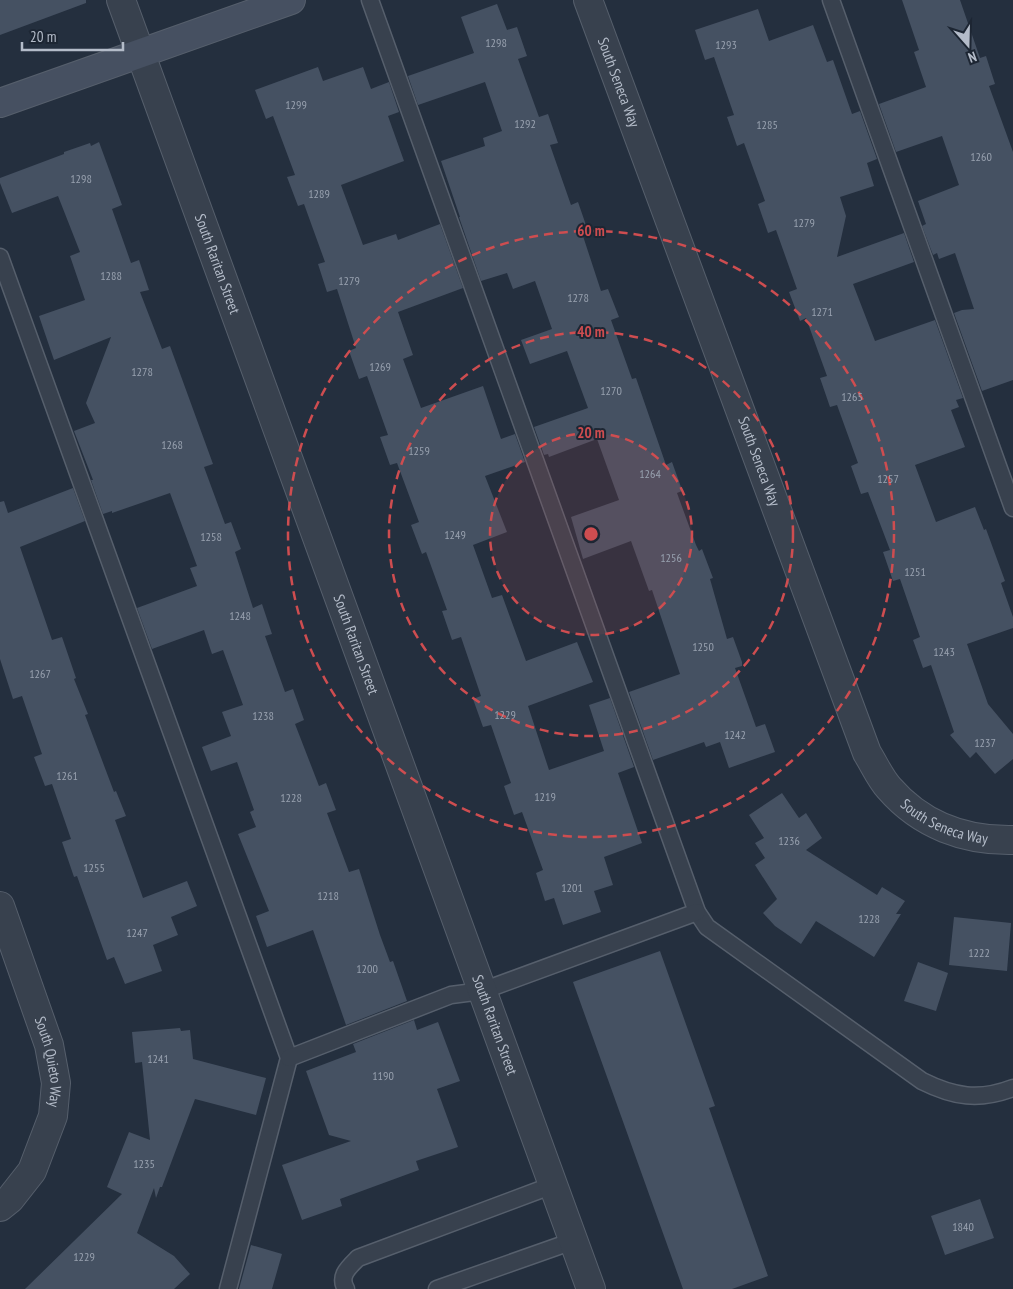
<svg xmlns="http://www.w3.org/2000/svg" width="1013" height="1289" viewBox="0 0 1013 1289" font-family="'PT Sans Narrow',sans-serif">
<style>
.building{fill:#455162}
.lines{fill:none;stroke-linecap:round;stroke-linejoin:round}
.lane-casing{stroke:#565f6c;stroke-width:19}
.street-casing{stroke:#565f6c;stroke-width:30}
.secondary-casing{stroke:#565f6c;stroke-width:30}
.lane{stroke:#38414e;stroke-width:16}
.street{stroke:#38414e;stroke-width:28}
.secondary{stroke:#465061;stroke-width:28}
.ring{fill:none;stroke:#ce4d50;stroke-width:2.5;stroke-dasharray:9 6}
.labels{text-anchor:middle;stroke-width:4;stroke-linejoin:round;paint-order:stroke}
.number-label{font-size:12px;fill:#98a1af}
.street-label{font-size:15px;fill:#b4bcc9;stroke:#1d2633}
.centre{fill:#ce4d50;stroke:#1d2633;stroke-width:2.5}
.ring-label{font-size:15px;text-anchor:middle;font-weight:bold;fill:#ce4d50;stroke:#1d2633;stroke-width:4;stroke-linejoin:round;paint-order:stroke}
</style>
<rect width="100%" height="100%" fill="#242f3e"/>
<!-- building -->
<g class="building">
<path d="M0 0H86V3L0 35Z"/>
<path d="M902 0H960L980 58 986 56 995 84 989 86 1013 152V380L982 391 954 313 962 310 974 309 955 253 939 259 937 253 933 255 922 226 926 224 918 201 959 185 942 136 896 152 879 104 926 87 914 52 919 50Z"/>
<path d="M497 4 507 30 517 27 527 56 518 59 539 117 548 114 558 143 550 145 571 205 578 202 587 228 588 231 582 233 601 291 608 289 619 317 611 320 632 379 636 378 666 465 672 462 681 487 682 491 677 493 696 545 699 551 702 549 713 578 710 579 727 639 733 637 742 662V666L735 668 756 727 765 724 775 752 729 768 720 742 706 747 704 742 653 760 629 692 680 674 652 590 649 591 631 541 583 559 571 517 619 500 597 439 549 457 548 454 544 455 534 427 588 408 567 351 530 364 521 340 552 329 535 281 513 289 507 273 481 281 459 217H460L441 161 485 146 483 138 502 131 485 82 418 105 408 76 474 53 461 17Z"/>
<path d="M758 9 769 41 813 25 827 62 833 60 852 114 860 111 877 159 867 163 874 186 840 197 846 216 837 257 904 233 914 262 853 284 875 341 935 320 963 398 956 400 959 407 951 410 965 447 915 465 936 522 975 507 984 530 986 529 1005 581 1001 583 1013 617V628L967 644 988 704 1013 734V759L995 774 976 752 970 758 950 735 954 732 931 665 923 668 913 640 920 637 900 579 893 581 883 552 890 550 868 492 861 494 851 466 858 463 837 405 830 407 820 378 827 376 806 318 800 321 789 292 797 289 776 230 768 233 758 204 765 201 744 143 737 146 727 117 734 115 714 57 705 60 695 30Z"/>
<path d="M318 67 323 81 363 67 371 89 389 82 399 112 388 116 404 161 341 185 363 245 396 234 398 240 440 224 463 288 398 312 413 355 403 359 421 408 483 386 501 439 515 434 525 462 485 476 507 532 473 545 492 598 502 595 526 661 577 642 593 682 528 706 549 770 604 751 589 705 610 698 634 767 618 773 642 843 604 857 613 885 594 891 601 912 563 925 554 898 545 901 536 873 543 870 522 812 514 815 504 786 511 783 491 725 483 727 473 699 481 696 461 637 452 640 442 611 447 610 426 552 422 554 411 525 419 522 397 463 390 465 380 437 388 435 367 376 359 379 349 351 356 348 337 289 327 292 318 264 325 262 304 204 298 206 287 177 295 175 273 116 266 119 255 90Z"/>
<path d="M99 142 122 205 112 209 131 263 139 260 149 290 140 292 162 349 170 346 213 464 204 467 225 524 231 522 241 549 235 552 253 608 262 604 272 634 265 636 285 692 293 689 304 720 295 724 319 786 326 783 336 810 327 813 349 872 359 869 380 935 390 962 393 961 407 1001 346 1025 313 930 267 947 256 916 269 911 238 834 256 827 250 812 254 810 237 762 211 771 202 747 231 736 222 712 243 705 223 650 212 654 204 630 152 649 137 608 197 586 190 568 197 566 170 493 112 513V511L103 514 91 480H93L74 431 95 423 86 403 111 337 54 360 39 316 85 300 70 256 80 252 58 196 12 213 0 183V178L64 154V152L90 143 91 146Z"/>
<path d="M73 488 85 521 20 547 52 640 62 637 76 678 74 679 88 714 85 715 114 792 116 791 126 816 115 820 143 898 187 881 197 906 171 917 178 935 153 945 162 971 125 984 114 957 107 960 77 876 74 877 62 842 71 839 52 784 45 786 34 757 42 754 22 696 13 699 0 659V502L4 501 8 513Z"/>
<path d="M782 793 799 818 806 813 822 838 806 850 877 895 882 887 905 901 896 914H901L874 957 816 921 801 944 775 926 763 913 777 899 755 865 765 858 755 843 764 838 749 815Z"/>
<path d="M954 917 1011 923 1007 971 949 965Z"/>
<path d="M660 951 715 1106 709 1108 768 1276 732 1289H683L573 982Z"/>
<path d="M918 962 948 973 936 1011 904 1001Z"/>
<path d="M414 1020 417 1030 438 1022 460 1081 437 1089 458 1147 416 1161 419 1170 340 1199 342 1206 302 1220 282 1165 351 1141 329 1135 306 1071 356 1052 353 1044Z"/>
<path d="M180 1028 181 1031 190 1030 193 1059 266 1078 256 1115 195 1099 162 1187H160L156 1198 154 1188 137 1233 174 1256 190 1274 174 1289H25L122 1194 107 1187 129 1132 150 1140 142 1062 135 1063 132 1032Z"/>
<path d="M980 1199 994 1238 945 1255 931 1216Z"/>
<path d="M251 1245 282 1254 272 1289H239Z"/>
</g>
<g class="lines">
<defs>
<g id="lane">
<path d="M370 0 697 912 707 927 922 1081C954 1097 979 1101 1013 1088"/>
<path d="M831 0 1013 508"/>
<path d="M0 257 289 1058 228 1289"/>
<path d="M289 1058 451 995 482 991 697 912"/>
<path d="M346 1289C338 1276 349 1267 358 1258L553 1185"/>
<path d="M437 1289 573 1241"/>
</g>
<g id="street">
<path id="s1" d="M121 0 591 1289"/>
<path id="s2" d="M588 0 867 753C874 764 880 778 889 788 921 825 965 841 1013 840"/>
<path id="s3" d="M0 906 49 1045 56 1083 53 1116 32 1171 10 1199 0 1207"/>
</g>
<path id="secondary" d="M0 103 291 0"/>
</defs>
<!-- lane casing -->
<use href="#lane" class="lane-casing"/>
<!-- street casing -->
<use href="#street" class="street-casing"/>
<!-- secondary casing -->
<use href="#secondary" class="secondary-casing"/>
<!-- lane -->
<use href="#lane" class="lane"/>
<!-- street -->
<use href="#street" class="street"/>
<!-- secondary -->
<use href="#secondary" class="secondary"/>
</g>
<!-- distance rings -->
<circle cx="591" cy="534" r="101" fill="#ce4d50" fill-opacity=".12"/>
<g class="ring">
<circle cx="591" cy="534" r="101"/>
<circle cx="591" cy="534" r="202"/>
<circle cx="591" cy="534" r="303"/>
</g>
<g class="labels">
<!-- number labels -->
<g class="number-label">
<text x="496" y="47">1298</text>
<text x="726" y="49">1293</text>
<text x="296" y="109">1299</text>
<text x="525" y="128">1292</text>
<text x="767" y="129">1285</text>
<text x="981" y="161">1260</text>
<text x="81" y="183">1298</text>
<text x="319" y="198">1289</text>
<text x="804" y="227">1279</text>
<text x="111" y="280">1288</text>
<text x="349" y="285">1279</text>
<text x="578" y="302">1278</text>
<text x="822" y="316">1271</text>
<text x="380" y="371">1269</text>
<text x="142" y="376">1278</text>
<text x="611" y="395">1270</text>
<text x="852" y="401">1265</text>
<text x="172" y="449">1268</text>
<text x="419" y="455">1259</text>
<text x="650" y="478">1264</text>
<text x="888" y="483">1257</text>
<text x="455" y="539">1249</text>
<text x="211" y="541">1258</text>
<text x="671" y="562">1256</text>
<text x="915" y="576">1251</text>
<text x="240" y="620">1248</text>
<text x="703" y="651">1250</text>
<text x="944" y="656">1243</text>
<text x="40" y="678">1267</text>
<text x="505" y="719">1229</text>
<text x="263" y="720">1238</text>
<text x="735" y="739">1242</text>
<text x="985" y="747">1237</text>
<text x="67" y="780">1261</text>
<text x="545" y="801">1219</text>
<text x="291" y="802">1228</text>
<text x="789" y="845">1236</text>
<text x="94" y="872">1255</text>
<text x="572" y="892">1201</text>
<text x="328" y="900">1218</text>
<text x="869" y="923">1228</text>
<text x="137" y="937">1247</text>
<text x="979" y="957">1222</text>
<text x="367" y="973">1200</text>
<text x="158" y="1063">1241</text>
<text x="383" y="1080">1190</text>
<text x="144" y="1168">1235</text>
<text x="963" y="1231">1840</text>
<text x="84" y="1261">1229</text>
</g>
<!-- street labels -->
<g class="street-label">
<text dy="5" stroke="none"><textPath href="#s2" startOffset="88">South Seneca Way</textPath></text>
<text dy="5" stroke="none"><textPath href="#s1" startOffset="281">South Raritan Street</textPath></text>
<text dy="5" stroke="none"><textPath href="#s2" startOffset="492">South Seneca Way</textPath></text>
<text dy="5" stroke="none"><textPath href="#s1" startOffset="686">South Raritan Street</textPath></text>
<text dy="5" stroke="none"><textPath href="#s2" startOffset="911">South Seneca Way</textPath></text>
<text dy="5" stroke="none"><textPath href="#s1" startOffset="1091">South Raritan Street</textPath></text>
<text dy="5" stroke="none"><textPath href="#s3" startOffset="164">South Quieto Way</textPath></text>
</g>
</g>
<circle cx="591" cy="534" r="8" class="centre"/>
<g class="ring-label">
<text x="591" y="236">60 m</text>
<text x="591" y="337">40 m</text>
<text x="591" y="438">20 m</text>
</g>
<!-- north arrow -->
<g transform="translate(968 45) rotate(160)" stroke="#1d2633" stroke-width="4" paint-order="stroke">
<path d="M0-4L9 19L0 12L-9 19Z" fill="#b4bcc9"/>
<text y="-8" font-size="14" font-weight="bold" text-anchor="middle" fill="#b4bcc9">N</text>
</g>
<!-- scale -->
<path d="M22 42v8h101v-8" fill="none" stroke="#b4bcc9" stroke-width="2.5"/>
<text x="30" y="42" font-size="15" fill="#b4bcc9" stroke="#1d2633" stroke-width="4" paint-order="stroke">20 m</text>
</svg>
